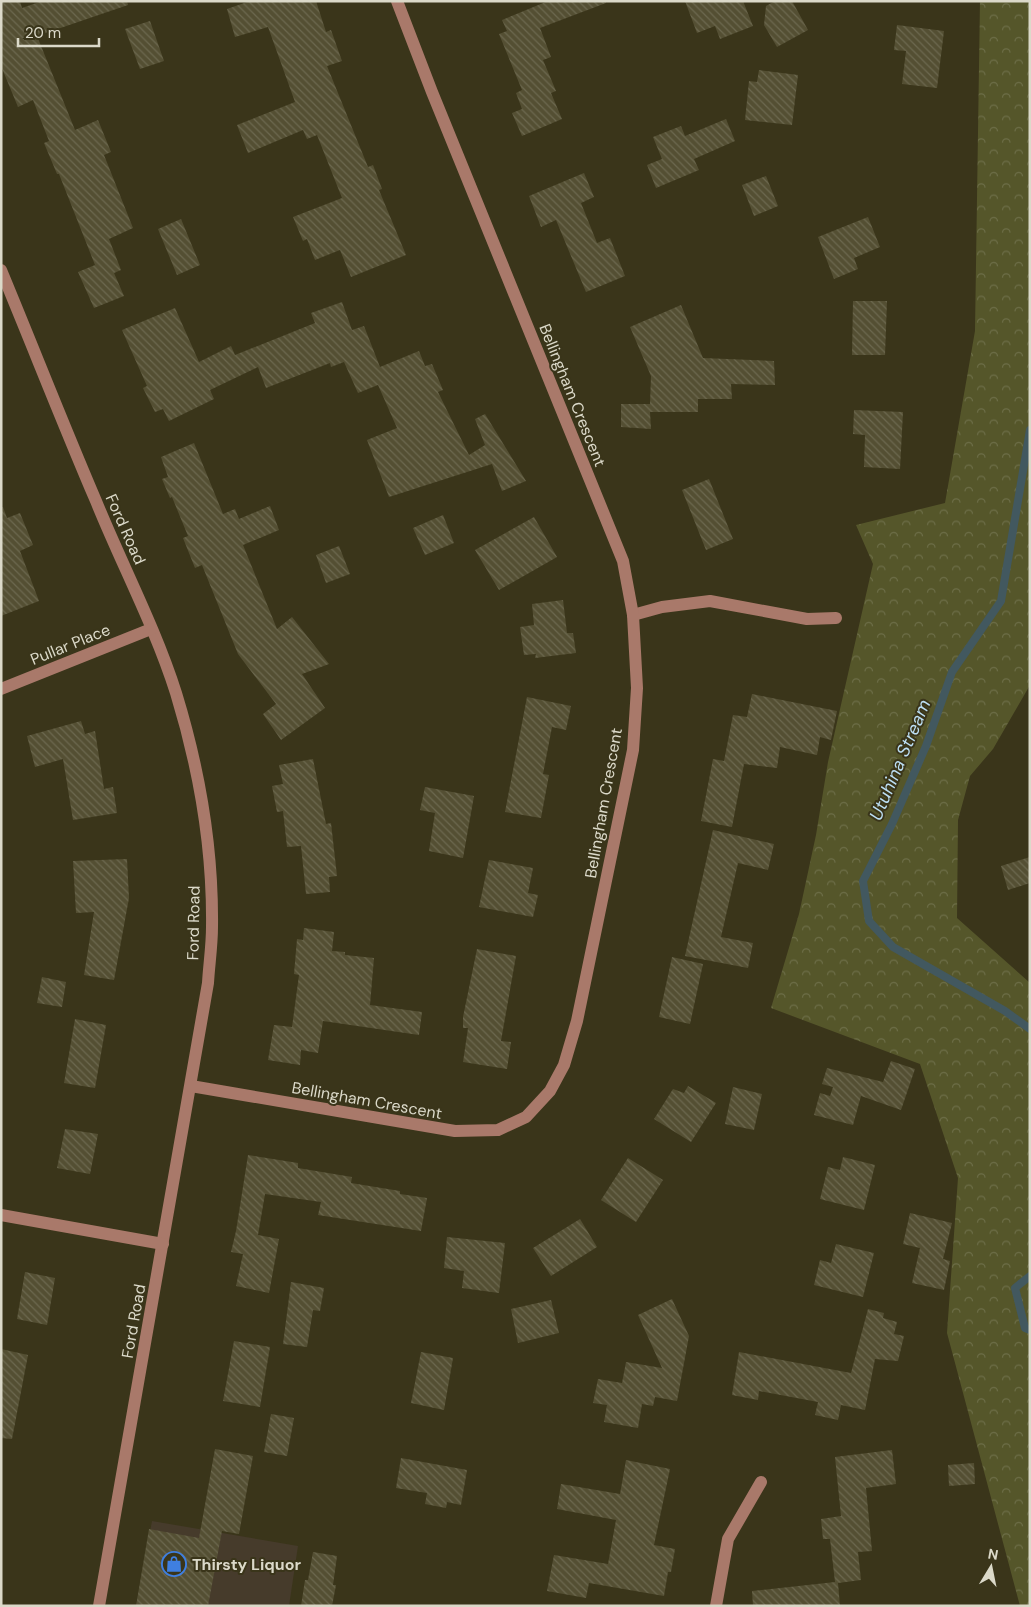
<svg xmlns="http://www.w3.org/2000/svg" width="1031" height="1607" viewBox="0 0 1031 1607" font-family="'DM Sans',sans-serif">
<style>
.commercial{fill:#463b2b}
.park{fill:url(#park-crowns)}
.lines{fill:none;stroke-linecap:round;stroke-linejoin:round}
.stream{stroke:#42585f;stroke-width:8}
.building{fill:url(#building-back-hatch)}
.minor{stroke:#a9796a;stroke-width:12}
.labels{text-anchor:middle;stroke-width:4;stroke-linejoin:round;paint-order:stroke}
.street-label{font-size:16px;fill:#dbd9c9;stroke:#3a351a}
.poi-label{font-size:16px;font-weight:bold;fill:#dbd9c9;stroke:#3a351a;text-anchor:start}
.water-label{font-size:18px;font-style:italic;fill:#bcdef3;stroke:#3a351a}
</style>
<defs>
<pattern id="park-crowns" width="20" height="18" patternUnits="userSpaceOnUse" patternTransform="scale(1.25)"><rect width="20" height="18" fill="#55562a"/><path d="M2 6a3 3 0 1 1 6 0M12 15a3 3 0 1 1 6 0" fill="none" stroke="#6d6e48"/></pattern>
<pattern id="building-back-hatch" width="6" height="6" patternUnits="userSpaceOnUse" patternTransform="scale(1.25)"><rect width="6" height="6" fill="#544f33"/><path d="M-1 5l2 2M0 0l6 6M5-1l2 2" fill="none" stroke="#6c684f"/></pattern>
</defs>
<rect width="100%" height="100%" fill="#3a351a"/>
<!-- commercial -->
<path class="commercial" d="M152 1521 298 1546 289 1606H136Z"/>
<!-- park -->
<path class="park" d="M980 1H1030V685L993 749 970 776 958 820 957 918 1030 983V1606H1020L947 1333 958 1178 920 1064 771 1008 799 914 816 835 828 762 873 564 856 525 945 503 975 331Z"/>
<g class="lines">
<!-- stream -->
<g class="stream">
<path d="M1030 430 1001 601 952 672 926 746 892 824 863 881 869 921 893 947 1005 1011 1030 1029"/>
<path d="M1030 1276 1015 1288 1025 1328 1030 1330"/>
</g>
</g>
<!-- building -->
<g class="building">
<path d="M1 1H20L22 8 42 1H127L128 5 37 36 75 130 98 120 111 152 104 155 133 228 109 239 121 270 114 273 124 296 94 308 78 272 95 265 59 174H57L44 143 49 141 33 100 18 107 1 66Z"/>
<path d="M250 1H316L326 32 331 30 342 61 327 66 368 167 373 165 382 189 379 190 406 255 351 277 340 250 315 260 307 239 303 241 293 217 342 198 317 135 307 139 303 130 248 153 237 125 295 102 268 27 235 37 227 9Z"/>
<path d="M548 1H606V3L540 28 551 57 543 60 556 91 551 93 562 119 522 136 512 113 522 109 516 93 522 90 499 34 507 31 502 20Z"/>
<path d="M685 1H743L753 26 720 39 715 26 697 33Z"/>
<path d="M775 1H792L808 30 777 47 764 25 766 6Z"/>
<path d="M150 21 164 61 140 69 125 29Z"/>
<path d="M897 25 944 31 937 88 902 84 906 51 894 50Z"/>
<path d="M759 70 798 75 792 125 745 120 749 81 757 82Z"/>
<path d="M726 119 735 141 694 159 699 170 656 188 647 165 662 159 653 137 681 126 685 136Z"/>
<path d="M584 173 594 197 581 203 597 243 610 238 625 276 586 292 556 220 541 227 529 196Z"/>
<path d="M766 176 778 206 754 216 742 185Z"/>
<path d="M868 217 880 247 854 258 858 269 834 279 818 237Z"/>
<path d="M181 219 200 265 177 275 158 229Z"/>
<path d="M853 301H887L885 355H852Z"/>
<path d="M342 302 352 330 364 326 380 367 419 351 425 366 432 364 443 390 438 392 469 455 485 445 475 419 485 414 526 481 502 491 492 464 389 497 367 440 397 428 378 385 358 393 344 362 331 367 330 363 266 388 258 367 210 390 214 399 169 421 163 409 155 412 143 388 147 386 122 330 175 308 199 362 231 346 235 355 315 323 311 313Z"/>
<path d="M681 305 703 358 774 361 775 385 731 384 732 399H698V412H650L651 429 621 427V404H650L651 376 630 327Z"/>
<path d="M854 410 903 412 900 469 864 467 865 435 853 434Z"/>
<path d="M194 443 223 514 235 509 239 519 270 506 279 530 243 545 277 629 292 617 329 664 302 674 325 708 281 740 263 714 276 704 238 654 202 565 195 568 183 538 188 536 172 497 170 498 162 479 168 477 161 457Z"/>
<path d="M709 479 733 539 706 550 682 490Z"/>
<path d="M1 507H3L7 518 20 513 33 545 20 551 39 601 1 616Z"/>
<path d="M443 515 454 543 425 555 413 528Z"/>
<path d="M534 517 557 557 499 590 475 550Z"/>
<path d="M339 546 350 574 326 583 316 555Z"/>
<path d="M563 600 567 633H573L576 653 535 658 536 654 524 655 520 627 534 625 532 604Z"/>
<path d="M752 694 837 711 831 740 820 737 817 755 780 747 777 768 744 764 732 827 701 821 713 759 724 761 733 715 747 717Z"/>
<path d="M527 697 571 706 566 730 552 727 543 774 549 775 541 818 505 812Z"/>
<path d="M81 721 85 734 95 731 104 789 113 787 117 813 73 820 63 759 35 767 27 736Z"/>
<path d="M313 759 326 824 331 823 337 876 329 877 330 892 306 894 301 846 287 847 283 811 277 812 272 786 283 784 279 765Z"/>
<path d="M425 787 474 796 463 858 429 851 435 813 420 810Z"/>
<path d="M713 830 774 844 768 870 738 863 721 937 753 943 748 968 685 956Z"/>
<path d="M1030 857V883L1008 890 1001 866Z"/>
<path d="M127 859 129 898 114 980 84 975 94 912 76 913 73 861Z"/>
<path d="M489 860 533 868 528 893 538 895 533 917 479 907Z"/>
<path d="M304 928 334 932 332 951 345 952V955L374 958 370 1005 422 1012 419 1035 323 1021 318 1053 301 1050 300 1065 268 1060 274 1025 292 1027 299 975 294 974 297 939 303 940Z"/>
<path d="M477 949 516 956 501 1041 511 1042 507 1069 463 1062 468 1028H463V1017Z"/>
<path d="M672 957 703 964 690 1024 659 1017Z"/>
<path d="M42 977 66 982 62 1007 37 1003Z"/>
<path d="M75 1019 106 1025 95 1088 64 1083Z"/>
<path d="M891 1061 915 1069 901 1110 861 1096 853 1125 814 1115 820 1093 830 1096 833 1087 822 1084 827 1068 883 1082Z"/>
<path d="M688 1086 716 1103 691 1142 654 1119 673 1089 684 1093Z"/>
<path d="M733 1087 762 1094 754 1130 725 1124Z"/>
<path d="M65 1129 98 1134 90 1174 57 1168Z"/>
<path d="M248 1155 298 1163V1168L352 1177 351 1183 400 1191V1194L427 1198 421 1231 318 1215 321 1202 265 1194 258 1235 279 1239 269 1293 236 1286 243 1254 231 1252 236 1231Z"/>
<path d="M843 1157 875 1165 864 1210 820 1199 828 1167 840 1170Z"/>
<path d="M628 1158 663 1180 636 1222 601 1200Z"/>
<path d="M910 1213 952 1223 943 1259 950 1261 944 1290 912 1283 920 1248 903 1244Z"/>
<path d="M580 1219 597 1247 551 1276 533 1248Z"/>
<path d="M447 1237 505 1243 499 1293 462 1288 464 1271 444 1268Z"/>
<path d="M836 1244 874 1253 863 1297 814 1285 820 1260 831 1263Z"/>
<path d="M25 1272 55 1278 47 1325 17 1319Z"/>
<path d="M291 1282 324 1288 320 1311 313 1310 307 1347 283 1344Z"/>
<path d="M672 1299 689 1336 677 1401 655 1397 653 1406 642 1404 638 1428 604 1422 607 1405 593 1403 598 1379 622 1383 626 1362 662 1368 638 1315Z"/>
<path d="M551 1300 559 1333 518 1343 511 1309Z"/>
<path d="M868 1309 884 1313 883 1318 897 1322 894 1334 904 1336 898 1361 875 1359 865 1410 841 1405 838 1420 815 1415 818 1402 759 1391 758 1400 732 1395 739 1352 851 1373Z"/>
<path d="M234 1341 270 1347 260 1407 223 1401Z"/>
<path d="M1 1349 28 1355 12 1439 1 1438Z"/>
<path d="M421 1352 453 1358 444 1410 411 1403Z"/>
<path d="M271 1414 294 1418 287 1456 264 1452Z"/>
<path d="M215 1449 253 1456 239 1534 222 1531 208 1606H136L149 1529 199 1538Z"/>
<path d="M892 1450 896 1484 866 1488 872 1551 858 1552 861 1580 838 1583 840 1606H753L752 1591 835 1582 830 1539H823L821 1519 841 1516 835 1457Z"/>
<path d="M401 1458 467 1470 461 1505 447 1502 446 1508 425 1504 427 1493 396 1488Z"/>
<path d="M626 1460 670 1469 654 1545 675 1549 671 1572H668L664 1596 589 1583 586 1598 547 1591 554 1555 608 1564 616 1520 557 1509 561 1484 620 1494Z"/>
<path d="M974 1463 975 1484 949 1486 948 1465Z"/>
<path d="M313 1552 337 1556 333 1585H336L332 1606H301L305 1580H308Z"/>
</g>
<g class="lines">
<!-- minor -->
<g class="minor">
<path d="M1 270C33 347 63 424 96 501 122 565 155 627 176 693 199 768 213 848 212 927 212 946 209 965 208 983L99 1606"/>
<path d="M633 615 662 607 710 601 807 619 836 618"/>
<path d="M1 689 151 629"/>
<path d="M191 1086 455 1131 498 1130 526 1117 550 1091 564 1065 577 1021 633 750 637 688 633 615 623 561 432 92 397 1"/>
<path d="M1 1215 163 1244"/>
<path d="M716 1606 728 1539 761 1482"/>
</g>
</g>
<!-- icons -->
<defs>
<symbol id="shop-ring" viewBox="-11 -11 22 22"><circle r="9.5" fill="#3a351a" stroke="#3f7fe0" stroke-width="1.5"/><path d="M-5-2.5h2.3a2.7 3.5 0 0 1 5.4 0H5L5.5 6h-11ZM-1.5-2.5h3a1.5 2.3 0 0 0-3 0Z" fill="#3f7fe0"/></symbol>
</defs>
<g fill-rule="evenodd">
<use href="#shop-ring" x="160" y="1550" width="28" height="28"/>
</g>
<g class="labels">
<!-- street labels -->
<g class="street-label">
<text transform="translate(573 395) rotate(68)" y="6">Bellingham Crescent</text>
<text transform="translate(126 529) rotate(66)" y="6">Ford Road</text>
<text transform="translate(70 644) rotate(-22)" y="6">Pullar Place</text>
<text transform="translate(603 803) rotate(-80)" y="6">Bellingham Crescent</text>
<text transform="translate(193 923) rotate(-89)" y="6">Ford Road</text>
<text transform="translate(367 1100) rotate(10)" y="6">Bellingham Crescent</text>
<text transform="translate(133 1321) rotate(-80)" y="6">Ford Road</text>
</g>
<!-- poi labels -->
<g class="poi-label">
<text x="192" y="1570">Thirsty Liquor</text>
</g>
<!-- water labels -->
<g class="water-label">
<text transform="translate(900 760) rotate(-67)" y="6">Utuhina Stream</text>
</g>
</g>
<!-- border -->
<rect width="1031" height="1607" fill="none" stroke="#dbd9c9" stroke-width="5"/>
<!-- north arrow -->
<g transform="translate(991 1567) rotate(10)" stroke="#3a351a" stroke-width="4" paint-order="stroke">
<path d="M0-4L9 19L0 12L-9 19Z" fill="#dbd9c9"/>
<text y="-8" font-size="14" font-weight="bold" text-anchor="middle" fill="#dbd9c9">N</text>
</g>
<!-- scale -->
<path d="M18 38v8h81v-8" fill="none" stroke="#dbd9c9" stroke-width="2.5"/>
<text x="25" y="38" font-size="15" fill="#dbd9c9" stroke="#3a351a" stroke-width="4" paint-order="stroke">20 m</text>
</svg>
